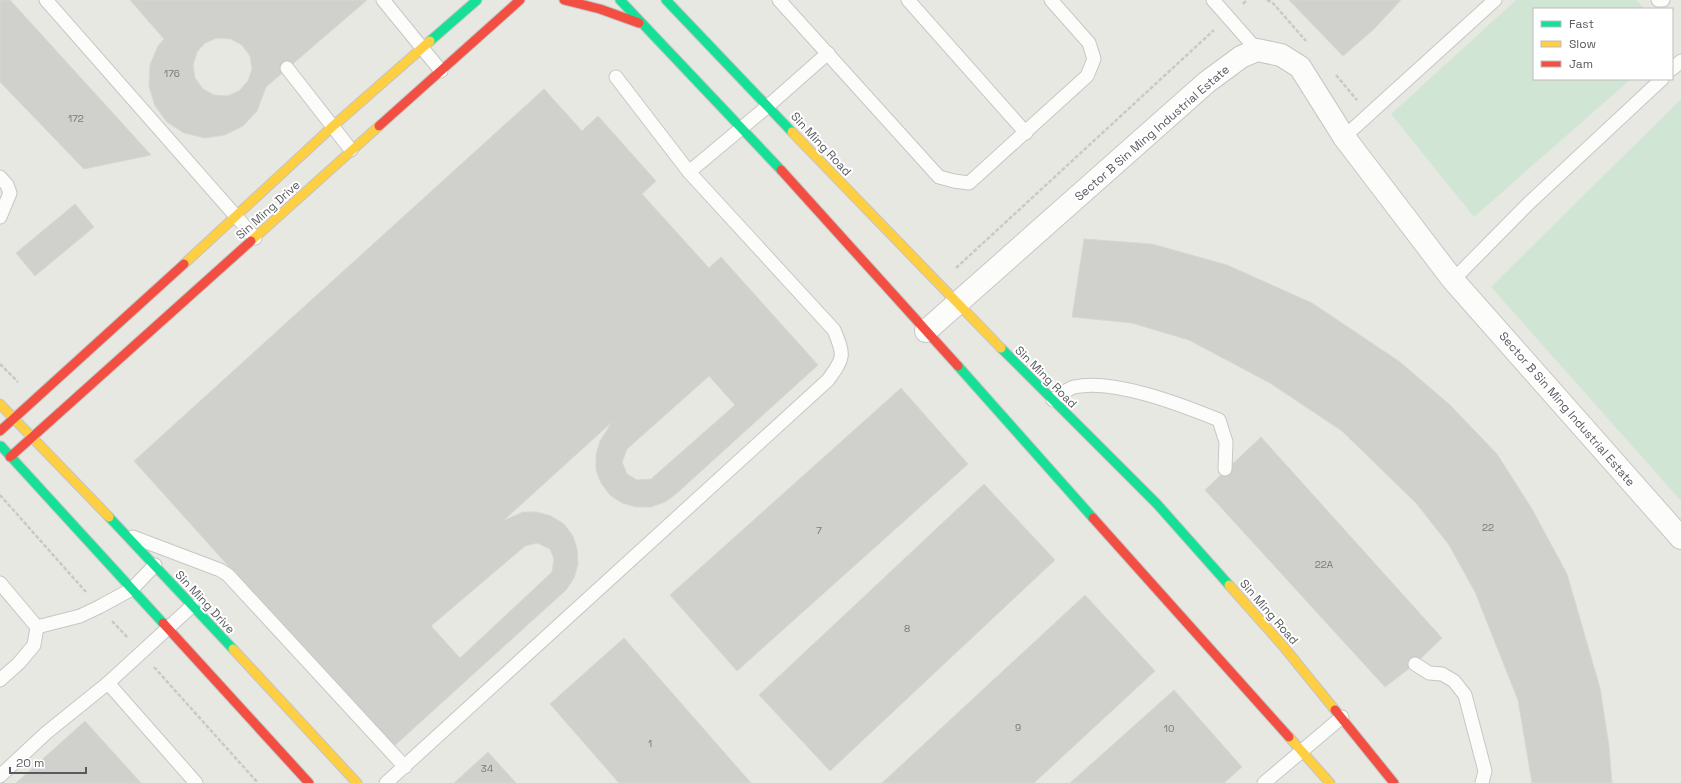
<svg xmlns="http://www.w3.org/2000/svg" width="1681" height="783" viewBox="0 0 1681 783" font-family="'Space Grotesk',sans-serif">
<style>
.green{fill:#d1e5d4}
.building{fill:#d0d0cc;stroke:#d8d7d2;fill-rule:evenodd}
.lines{fill:none;stroke-linecap:round;stroke-linejoin:round}
.lane-casing{stroke:#c6c6c5;stroke-width:15}
.street-casing{stroke:#c6c6c5;stroke-width:24}
.fast-casing{stroke:#c4c4c4;stroke-width:11}
.slow-casing{stroke:#c4c4c4;stroke-width:11}
.jam-casing{stroke:#c4c4c4;stroke-width:11}
.path{stroke:#c6cac9;stroke-width:2.5;stroke-dasharray:4 2;stroke-linecap:butt}
.lane{stroke:#fcfcfb;stroke-width:13}
.street{stroke:#fcfcfb;stroke-width:22}
.fast{stroke:#16e098;stroke-width:9}
.slow{stroke:#ffcf43;stroke-width:9}
.jam{stroke:#f24e42;stroke-width:9}
.labels{text-anchor:middle;stroke-width:4;stroke-linejoin:round;paint-order:stroke}
.number-label{font-size:10px;fill:#78797c}
.street-label{font-size:12px;fill:#595a60;stroke:#fff}
</style>
<rect width="100%" height="100%" fill="#e8e8e3"/>
<!-- green -->
<g class="green">
<path d="M1516 0H1636L1645 9H1534V79H1631L1474 217 1391 114Z"/>
<path d="M1681 99V501L1491 287Z"/>
</g>
<!-- building -->
<g class="building">
<path d="M0 0H10L151 155 84 169 0 82Z"/>
<path d="M130 0H367L266 87 257 111 243 126 225 135 205 138 184 133 167 122 155 106 149 86 150 65 158 46 164 39ZM217 38 231 39 242 45 250 56 252 69 248 81 239 91 227 96 214 95 203 89 195 78 193 65 197 52 205 43Z"/>
<path d="M1289 0H1401L1374 29 1343 56Z"/>
<path d="M544 89 582 131 598 116 656 181 642 194 709 268 721 257 818 365 676 494 665 502 651 507H636L622 503 610 495 601 483 596 470V455L600 441 612 422 503 521 523 512H537L551 516 564 524 573 536 577 549 578 564 574 578 566 590 392 748 134 461ZM709 376 735 405 651 479 637 480 627 474 622 462 627 449ZM537 543 550 549 554 559 552 572 460 658 431 626 525 546Z"/>
<path d="M75 204 94 227 35 276 16 253Z"/>
<path d="M1084 239 1152 244 1227 265 1312 303 1400 362 1450 405 1497 454 1532 509 1567 574 1600 688 1609 746 1612 783H1532L1518 700 1475 592 1449 545 1416 503 1342 431 1270 383 1189 340 1132 323 1072 317Z"/>
<path d="M901 388 968 464 737 671 670 595Z"/>
<path d="M1261 437 1442 638 1415 664 1385 687 1205 490Z"/>
<path d="M984 484 1055 560 830 771 759 695Z"/>
<path d="M1085 595 1155 671 1034 783H882Z"/>
<path d="M624 638 751 783H619L550 704Z"/>
<path d="M1174 690 1242 767 1224 783H1070Z"/>
<path d="M85 721 141 783H16Z"/>
<path d="M488 752 516 783H454Z"/>
</g>
<g class="lines">
<defs>
<g id="lane">
<path d="M46 0 255 238"/>
<path d="M383 0 441 71"/>
<path d="M779 0 939 177 954 181 969 183 1087 76 1094 59 1089 43 1051 0"/>
<path d="M908 0 1026 133"/>
<path d="M1213 0 1257 50"/>
<path d="M1658 0H1663"/>
<path d="M287 68 351 150"/>
<path d="M1672 69 1681 61"/>
<path d="M1344 137 1495 0"/>
<path d="M689 172 768 106 828 53"/>
<path d="M0 177 7 185 10 193 0 217"/>
<path d="M1453 280 1529 203 1662 79"/>
<path d="M1053 400C1059 396 1067 389 1074 387 1113 378 1182 405 1219 420L1226 442 1225 469"/>
<path d="M133 537 220 570 228 575 405 767"/>
<path d="M0 583 37 627 34 645 19 663 0 680"/>
<path d="M37 627 80 616 99 607 132 589 155 565"/>
<path d="M1415 664 1429 673 1442 674 1454 681 1465 695 1485 771 1482 783"/>
<path d="M108 683 196 783"/>
<path d="M0 776 46 733 108 683 192 606"/>
<path d="M386 783 828 380C844 358 845 356 834 330L689 172 616 77"/>
<path d="M1264 783 1342 717"/>
</g>
<path id="street" d="M926 331 1207 82 1241 57 1257 50 1281 55 1300 67 1344 137 1453 280 1681 538"/>
<g id="fast">
<path d="M620 0 781 170"/>
<path d="M666 0 792 132"/>
<path d="M430 41 477 0"/>
<path d="M1001 348 1157 504 1229 585"/>
<path d="M958 366 1093 518"/>
<path d="M1 446 163 623"/>
<path d="M109 517 233 649"/>
</g>
<g id="slow">
<path d="M792 132 1001 348"/>
<path d="M251 241 379 126"/>
<path d="M184 264 332 127 430 41"/>
<path d="M0 404 109 517"/>
<path d="M1229 585 1283 646 1335 710"/>
<path d="M233 649 357 783"/>
<path d="M1289 737 1330 783"/>
</g>
<g id="jam">
<path d="M564 0 600 9 639 23"/>
<path d="M379 126 520 0"/>
<path d="M781 170 958 366"/>
<path d="M0 431 184 264"/>
<path d="M10 457 251 241"/>
<path d="M1093 518 1289 737"/>
<path d="M163 623 309 783"/>
<path d="M1335 710 1394 783"/>
</g>
</defs>
<!-- lane casing -->
<use href="#lane" class="lane-casing"/>
<!-- street casing -->
<use href="#street" class="street-casing"/>
<!-- fast casing -->
<use href="#fast" class="fast-casing"/>
<!-- slow casing -->
<use href="#slow" class="slow-casing"/>
<!-- jam casing -->
<use href="#jam" class="jam-casing"/>
<!-- path -->
<g class="path">
<path d="M1267 0 1272 2 1306 41"/>
<path d="M1243 4 1247 0"/>
<path d="M1336 75 1357 100"/>
<path d="M956 268 1214 30"/>
<path d="M0 364 18 382"/>
<path d="M0 495 86 592"/>
<path d="M112 621 128 638"/>
<path d="M154 667 258 783"/>
</g>
<!-- lane -->
<use href="#lane" class="lane"/>
<!-- street -->
<use href="#street" class="street"/>
<!-- fast -->
<use href="#fast" class="fast"/>
<!-- slow -->
<use href="#slow" class="slow"/>
<!-- jam -->
<use href="#jam" class="jam"/>
</g>
<g class="labels">
<!-- number labels -->
<g class="number-label">
<text x="172" y="77">176</text>
<text x="76" y="122">172</text>
<text x="1488" y="531">22</text>
<text x="819" y="534">7</text>
<text x="1324" y="568">22A</text>
<text x="907" y="632">8</text>
<text x="1018" y="731">9</text>
<text x="1169" y="732">10</text>
<text x="650" y="747">1</text>
<text x="487" y="772">34</text>
</g>
<!-- street labels -->
<g class="street-label">
<text transform="translate(1152 133) rotate(-41)" y="4">Sector B Sin Ming Industrial Estate</text>
<text transform="translate(821 144) rotate(47)" y="4">Sin Ming Road</text>
<text transform="translate(268 210) rotate(-42)" y="4">Sin Ming Drive</text>
<text transform="translate(1046 377) rotate(45)" y="4">Sin Ming Road</text>
<text transform="translate(1567 409) rotate(49)" y="4">Sector B Sin Ming Industrial Estate</text>
<text transform="translate(205 602) rotate(47)" y="4">Sin Ming Drive</text>
<text transform="translate(1269 612) rotate(49)" y="4">Sin Ming Road</text>
</g>
</g>
<!-- legend -->
<rect x="1533" y="8" width="140" height="72" fill="#ffffff" stroke="#bdbdbf"/>
<rect x="1541" y="21" width="20" height="6" fill="#16e098" stroke="#bdbdbf"/>
<text x="1569" y="28" font-size="12" fill="#595a60">Fast</text>
<rect x="1541" y="41" width="20" height="6" fill="#ffcf43" stroke="#bdbdbf"/>
<text x="1569" y="48" font-size="12" fill="#595a60">Slow</text>
<rect x="1541" y="61" width="20" height="6" fill="#f24e42" stroke="#bdbdbf"/>
<text x="1569" y="68" font-size="12" fill="#595a60">Jam</text>
<!-- scale -->
<path d="M10 767v6h76v-6" fill="none" stroke="#595a60" stroke-width="2"/>
<text x="16" y="767" font-size="12" fill="#595a60" stroke="#ffffff" stroke-width="3" paint-order="stroke">20 m</text>
</svg>
